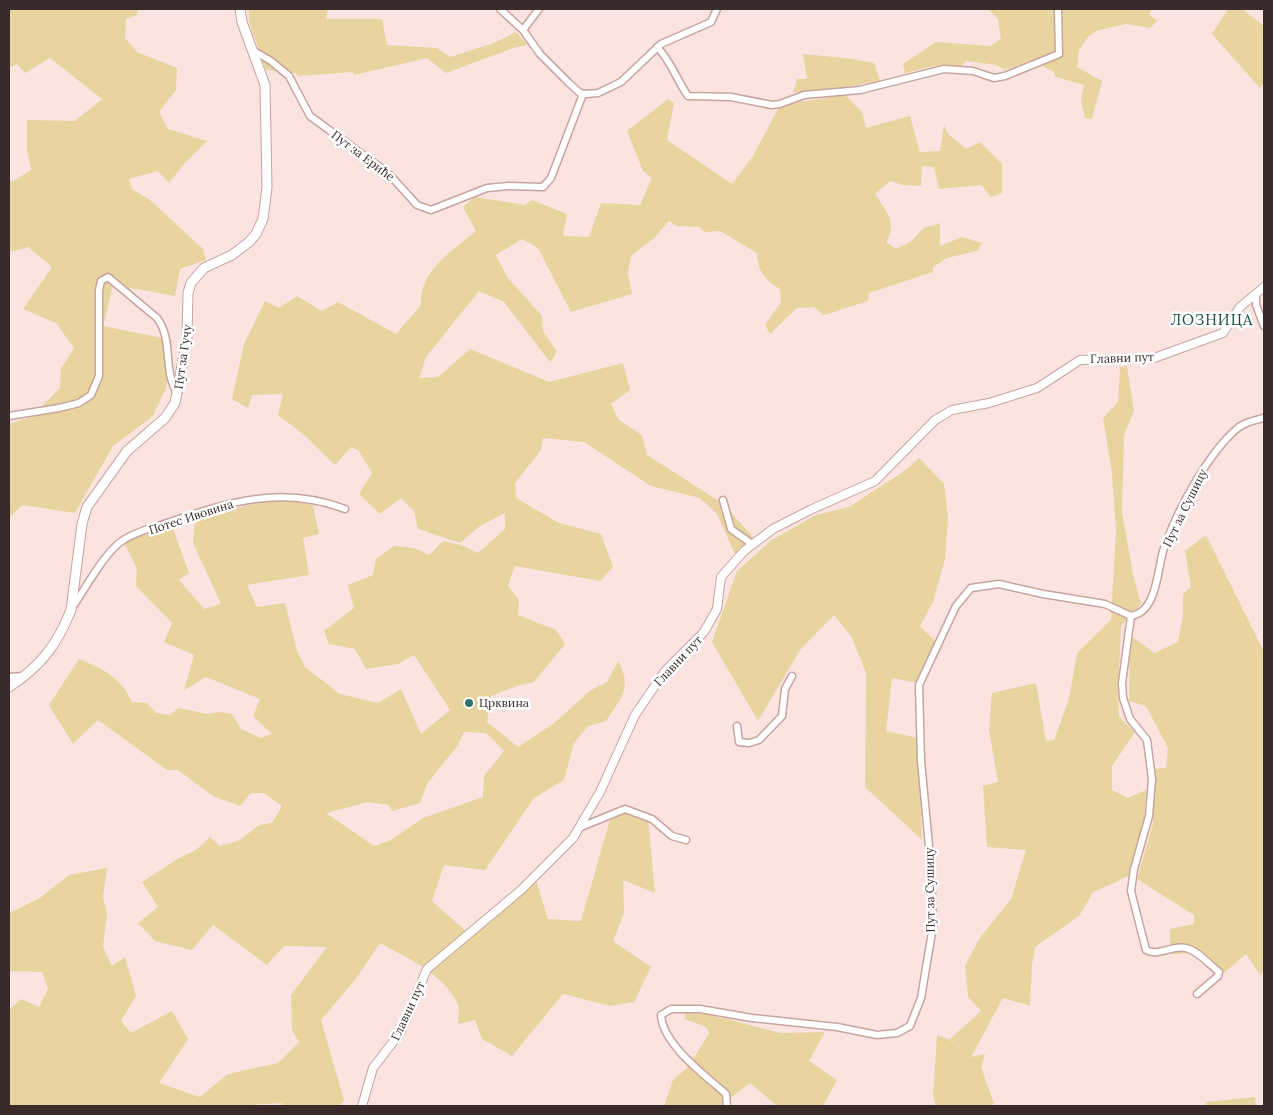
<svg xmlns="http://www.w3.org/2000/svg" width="1273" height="1115" viewBox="0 0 1273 1115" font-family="Lora,serif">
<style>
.green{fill:#e7d49f;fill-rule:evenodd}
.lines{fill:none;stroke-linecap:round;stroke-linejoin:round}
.minor-casing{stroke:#c7a49d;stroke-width:9}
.tertiary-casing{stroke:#c7a49d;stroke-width:10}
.secondary-casing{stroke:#c7a49d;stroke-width:11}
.minor{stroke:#fff;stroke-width:6}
.tertiary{stroke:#fff;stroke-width:8}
.secondary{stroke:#fff;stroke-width:9}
.poi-dot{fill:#2d7367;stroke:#fff;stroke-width:2}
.labels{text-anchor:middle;stroke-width:5;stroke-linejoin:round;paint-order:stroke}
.street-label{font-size:12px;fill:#392b29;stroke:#fff}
.poi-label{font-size:12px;fill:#392b29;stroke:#fff;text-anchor:start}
.quarter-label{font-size:15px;letter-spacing:1px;fill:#144d44;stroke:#fff}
</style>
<rect width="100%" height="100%" fill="#fbe4e0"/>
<!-- green -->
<g class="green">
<path d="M9 9H138L137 15 126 19 125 38 137 52 177 68 176 90 159 112 168 129 207 141 184 164 169 183 158 171 129 179 132 189 150 200 203 249 206 260 180 269 175 296 113 285 103 326 172 340 166 388 153 416 113 446 75 513 22 505 9 518V424L31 417 60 388 61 369 74 348 56 323 23 309 52 267 28 247 9 252V178L12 182 31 170 27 150V120L75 121 102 99 50 58 25 73 17 64 9 68Z"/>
<path d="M249 9H328L326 19H382L387 45 437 48 450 57 494 43 516 32 528 45 516 47 446 73 427 58 354 75 353 72 298 76 296 73 266 70 249 22Z"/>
<path d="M988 9H1152L1149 14 1157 21 1150 28 1126 24 1096 31 1088 37 1079 50 1077 67 1102 81 1092 119 1085 118 1081 100 1084 85 1056 77 1054 72 1032 61 1004 70 997 65 966 61 962 66H935L905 73 903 64 936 42 990 46 1001 39 998 19Z"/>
<path d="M1228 9H1242L1264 26V83L1260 88 1212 34Z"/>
<path d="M803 54 845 58 874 63 880 81 821 91 793 92 797 79H807Z"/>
<path d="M845 95 862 112 866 128 910 116 920 152 940 151 944 125 948 134 966 149 980 142 1002 164V193L991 197 981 185 939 189 934 167 922 166 921 186 903 185 890 181 875 194C886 212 898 222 886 242L896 249 910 242 924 228 940 223V246L962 237 982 243 977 251 947 258 933 267V272L869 293 868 301 824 315 814 307 797 308 770 334 765 325 781 302 780 289C765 280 757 270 757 253L720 231 704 232 700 227 677 226 669 221 654 238 631 256 628 273 632 294 571 312 538 248 522 239 496 255 507 277 542 316 543 331 557 352 550 362 504 302 479 291 426 357 419 378 438 377 470 349 549 382 623 363 630 390 611 404 619 420 642 435 647 455 722 503 753 537 736 556 717 514 700 498 651 486 584 442 543 438 541 450 515 483 516 498 559 523 601 534 613 567 600 581 515 566 508 586 519 600 518 615 556 630 565 644 534 682 517 686 491 696 487 722 518 747 553 724 591 690 607 682 618 661C633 688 621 698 606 721L588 726 574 743 564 780 534 798 485 870 444 865 432 901 468 933 535 877 548 919 581 921 611 816 625 809 648 817 655 893 623 880 624 913 613 941 651 967 634 1002 610 1006 563 994 512 1056 482 1039 475 1020 458 1024C458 1018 460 1010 458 1005 445 974 407 958 380 943L355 980 321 1020 344 1100 340 1106H281L282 1103 236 1106H9V1010L21 999 39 1007 48 989 42 972 9 971V913L40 898 69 875 107 868 103 897 107 913 103 947 112 966 125 957 136 996 121 1021 131 1033 172 1011 188 1039 159 1083 200 1097 228 1074 278 1063 299 1042 292 1030 291 995 327 947 284 946 267 965 213 925 192 950 155 941 138 923 158 907 142 882 179 858 196 850 210 837 220 846 240 840 259 825 272 823 282 806 264 793H251L240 806 213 796 178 770H167L98 720 73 744 49 705 79 659C103 669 121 677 132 702L147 703 156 713 170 715 179 708 207 714 220 712 232 714 241 729 261 738 272 734 253 716 260 699 206 677 184 690 194 655 164 642 172 623 136 586 137 569 124 542 172 526 189 573 179 580 204 609 221 604 193 543 195 517 281 498 312 501 319 534 303 538 309 575 247 585 257 607 285 603 297 651 305 667 340 694 378 703 401 689 421 734 450 710 414 655 398 664 366 669 355 649 329 644 324 631 354 608 348 585 373 575 376 559 394 546 414 548 429 555 443 541 461 545 478 553 505 529V513L480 526 460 543 418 529 414 511 401 498 380 514 359 494 372 473 359 451 351 447 335 465 303 434 278 415 283 394 252 395 248 408 232 399 244 344 265 301 279 308 297 296 322 311 338 302 396 334 421 305C419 271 452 251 476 231L463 207 475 197 525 205 532 200 567 214 563 236 589 237 601 203 640 205 652 178 643 171 627 131 668 99 674 103 667 140 732 184 753 156 780 105ZM464 732 486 733 504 751 484 776 483 797 423 818 391 840 374 846 326 813 368 802 389 805 392 811 420 803 427 784 458 745Z"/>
<path d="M1127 366 1134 411 1124 435 1122 512 1133 574 1141 604 1121 626 1118 692 1119 717 1135 732 1112 766V790L1128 798 1146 790 1144 821 1131 874 1114 883 1093 892 1079 916 1035 947 1032 965 1030 1006 1003 998 971 1057 985 1054 981 1067 994 1103 992 1106H936L933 1096 937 1035 950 1040 961 1049 950 1039 981 1011 968 997 965 966 979 939 1011 899 1026 850 987 847 983 786 998 782 989 730 992 693 1036 683 1046 741 1054 740 1069 699 1077 653 1111 620 1116 530 1112 473 1103 418 1118 402 1120 367Z"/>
<path d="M919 458 944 484 948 517 945 559 933 602 920 626 941 647 918 683 892 678 886 731 918 738 922 840 865 787 866 673 851 636 834 615 800 650 758 721 712 642 737 571 772 540 816 515 849 507 903 472Z"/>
<path d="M1206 535 1264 652V967L1261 976 1246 954 1224 973 1198 953 1170 954V929L1194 924V915L1137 879 1153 824 1152 769 1166 768 1168 748 1146 706 1129 701 1130 635 1154 653 1178 642 1183 616V594L1191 587 1185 551Z"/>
<path d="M685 1013 707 1014 780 1033 825 1032 809 1061 837 1080 823 1106H777L750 1083 720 1106H664L673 1080 689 1066 709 1033 706 1027 685 1019Z"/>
<path d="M1255 1097 1256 1106H1205L1206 1102Z"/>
</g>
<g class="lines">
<defs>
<g id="minor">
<path d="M500 9 523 30 540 54 569 83 580 93 586 94 598 93 621 82 661 44 711 22 717 9"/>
<path d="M523 30 539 9"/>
<path d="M657 47C671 61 677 80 688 96L731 97 772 105 780 104 804 95 860 90 944 69 973 71 994 78 1005 76 1059 54 1058 9"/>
<path d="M252 50 271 61 289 76 310 116 389 174 417 205 431 210 487 188 508 186 543 187 551 178 583 94"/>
<path d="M1256 295V305L1264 326"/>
<path d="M9 416 59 408 79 403 91 395 99 376V290L101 281 108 277 157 318C174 340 162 371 178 394"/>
<path d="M723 500 731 529 752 544"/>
<path d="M72 608C85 589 101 559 118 544 131 533 152 528 167 523 229 502 281 485 345 509"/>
<path d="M1131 616 1122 683 1123 698 1130 719 1147 740 1152 779 1149 816 1134 869 1131 891 1146 950C1158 957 1172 945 1186 948 1198 951 1209 964 1219 972L1218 976 1197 994"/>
<path d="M9 677 23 676"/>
<path d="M737 726 739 742 749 743 759 740 782 716 785 689 792 676"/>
<path d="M581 827 625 809 652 819 672 836 686 840"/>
<path d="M727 1106 726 1094C705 1075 663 1045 661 1015L671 1009H700L752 1018 837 1027 877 1035 897 1033 910 1026 921 998 933 926 931 867 921 761 919 685 956 606 971 588 999 584 1043 594 1105 604 1131 616C1158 612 1157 568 1164 548 1177 511 1209 451 1239 427 1246 422 1256 420 1264 418"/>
</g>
<path id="tertiary" d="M362 1106 373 1068 400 1033 427 969 521 890 573 838 600 792 635 715 665 671 704 632 717 609 721 577 744 551 773 529 810 510 875 481 935 420 952 410 989 403 1037 388 1080 360 1154 358 1223 333 1240 307 1264 287"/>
<path id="secondary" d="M9 687C41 666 57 645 71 610L82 524 87 507 127 451 165 418 175 403 187 339 188 293 191 283 204 268 232 255 249 242 256 234 263 219 267 187 265 85 242 22 240 9"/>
</defs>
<!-- minor casing -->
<use href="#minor" class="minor-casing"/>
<!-- tertiary casing -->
<use href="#tertiary" class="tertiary-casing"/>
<!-- secondary casing -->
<use href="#secondary" class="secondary-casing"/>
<!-- minor -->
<use href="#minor" class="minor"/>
<!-- tertiary -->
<use href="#tertiary" class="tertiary"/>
<!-- secondary -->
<use href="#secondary" class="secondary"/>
</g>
<!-- markers -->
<circle class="poi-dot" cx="469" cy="703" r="5"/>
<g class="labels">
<!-- street labels -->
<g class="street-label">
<text transform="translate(363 156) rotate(37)" y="4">Пут за Ериће</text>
<text transform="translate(183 357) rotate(-82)" y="4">Пут за Гучу</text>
<text transform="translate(1122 358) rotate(-2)" y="4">Главни пут</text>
<text transform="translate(1185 508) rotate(-64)" y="4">Пут за Сушицу</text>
<text transform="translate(191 517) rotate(-18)" y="4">Потес Ивовина</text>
<text transform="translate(678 661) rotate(-47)" y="4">Главни пут</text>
<text transform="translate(930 890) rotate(-91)" y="4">Пут за Сушицу</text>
<text transform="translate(408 1011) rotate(-65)" y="4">Главни пут</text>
</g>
<!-- poi labels -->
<g class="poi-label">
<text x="479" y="707">Црквина</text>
</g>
<!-- quarter labels -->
<g class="quarter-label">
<text x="1212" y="325">ЛОЗНИЦА</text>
</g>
</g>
<!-- border -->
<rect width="1273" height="1115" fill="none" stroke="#392b29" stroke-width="20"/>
</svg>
